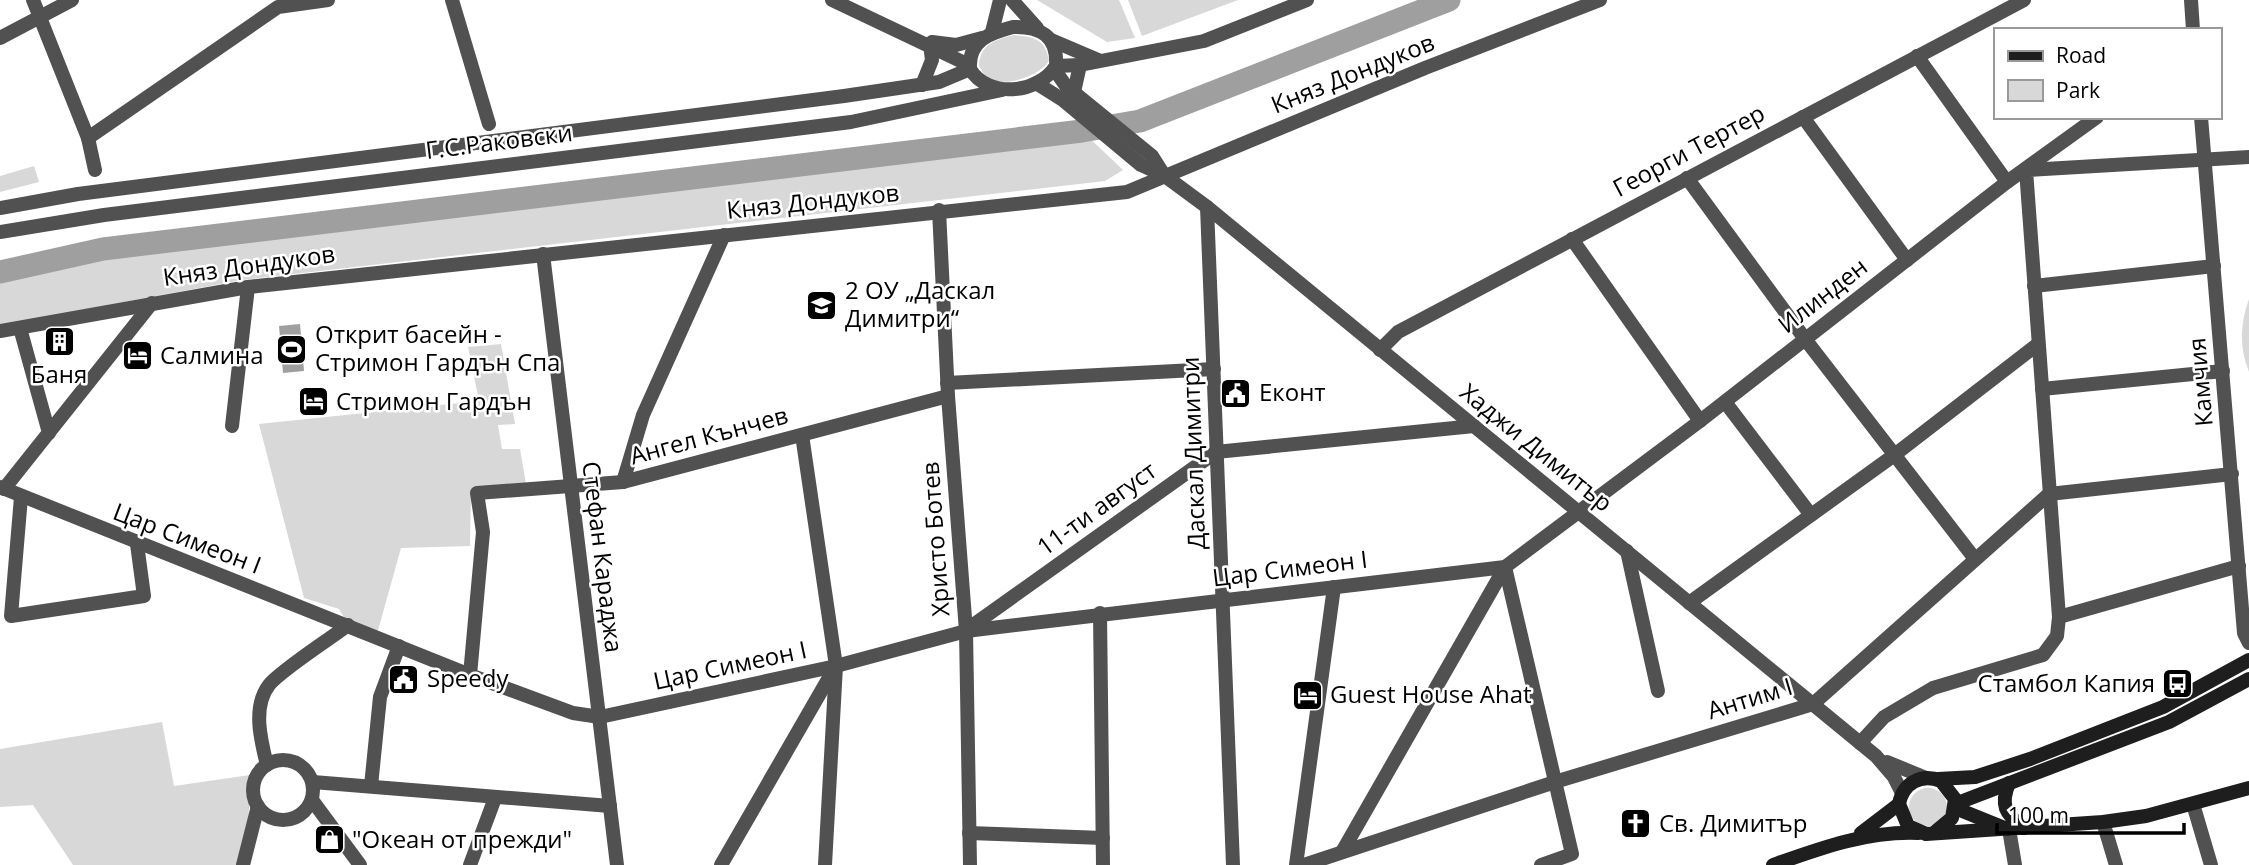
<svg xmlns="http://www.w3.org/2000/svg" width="2249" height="865" viewBox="0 0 2249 865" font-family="'Open Sans',sans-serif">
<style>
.green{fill:#d8d8d8}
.water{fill:#9f9f9f}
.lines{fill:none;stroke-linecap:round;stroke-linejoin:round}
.river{stroke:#9f9f9f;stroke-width:23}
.minor{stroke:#515151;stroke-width:14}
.tertiary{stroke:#515151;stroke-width:14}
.secondary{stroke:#1e1e1e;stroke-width:14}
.labels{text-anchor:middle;stroke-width:5;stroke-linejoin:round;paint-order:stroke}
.street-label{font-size:24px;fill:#000;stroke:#fff}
.poi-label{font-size:24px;fill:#000;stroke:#fff;text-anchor:start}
</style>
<rect width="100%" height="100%" fill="#fff"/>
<!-- green -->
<g class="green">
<path d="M1037 0H1119L1135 38 1107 42Z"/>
<path d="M1128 0H1238L1142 36Z"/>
<path d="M1014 35C1034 37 1046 39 1049 61 1039 76 1008 87 990 79 985 77 982 71 979 66 980 44 995 40 1014 35Z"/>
<path d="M1082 131 1123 170 1105 181 242 280 0 325V272L103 249Z"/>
<path d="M34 166 39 182 0 192V176Z"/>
<path d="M2249 299V372C2239 347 2240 324 2249 299Z"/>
<path d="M501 344 515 424 498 425 502 449H520L526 484 471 489 470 546 401 548 377 634 345 619 339 609 304 598 259 424 479 401 468 347Z"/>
<path d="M162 722 174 786 250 775 248 836 243 865H73L33 805 0 807V749Z"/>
<circle cx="1928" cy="807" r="19"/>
</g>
<!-- water -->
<path class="water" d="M300 324 304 371 283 373 279 326Z"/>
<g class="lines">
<!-- river -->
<path class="river" d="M0 272 103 249 1082 131 1140 121 1449 0"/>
<!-- minor -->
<g class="minor">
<path d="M33 0 88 138 95 170"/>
<path d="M452 0 489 124"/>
<path d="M832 0 969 65"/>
<path d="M2191 0 2193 30"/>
<path d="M0 38 72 0"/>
<path d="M1051 40 1098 60"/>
<path d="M932 42 956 45 982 38"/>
<path d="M1917 56 2007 182"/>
<path d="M1056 66 1080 65 1204 41 1307 0"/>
<path d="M1803 117 1907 260"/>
<path d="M2201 117 2244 633 2249 643"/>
<path d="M88 138 278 7 328 0"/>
<path d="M1687 178 1805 339 1975 559"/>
<path d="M1207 207 1233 865"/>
<path d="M939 210 948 396 966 631 970 865"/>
<path d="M1572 239 1700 421"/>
<path d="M543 254 617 865"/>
<path d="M2034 286 2214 266"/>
<path d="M20 328 49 433"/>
<path d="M0 331 248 287 1127 192 1425 68 1600 0"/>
<path d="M1380 350 1398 332 2024 0"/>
<path d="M947 383 1214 369"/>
<path d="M2042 389 2223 371"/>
<path d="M1725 402 1811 515"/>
<path d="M232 426 248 287"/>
<path d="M802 435 836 666 825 865"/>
<path d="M623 482 643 415 724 235"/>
<path d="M0 487 470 675 573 713 600 717 836 666 966 631 1505 567 1572 854 1541 865"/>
<path d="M4 489 152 303"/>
<path d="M21 497 11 616 144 596 137 544"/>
<path d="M1627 551 1658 691"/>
<path d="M1689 603 1893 456 2038 344"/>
<path d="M1100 613 1103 865"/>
<path d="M2059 617 2026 170 2249 157"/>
<path d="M969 628 1216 452 1474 426"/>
<path d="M470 675 483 532 477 493 623 482 948 396"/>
<path d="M1860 743 1884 717 1933 688 2043 655 2057 636 2059 617 2239 566"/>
<circle cx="283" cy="790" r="30"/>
<path d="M267 765C261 741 252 707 269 685 281 670 330 639 348 625"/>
<path d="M313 782 610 806"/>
<path d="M371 786 380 697 399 646"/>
<path d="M312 800 360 865"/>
<path d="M2193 804 2211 865"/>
<path d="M2103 822 2116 865"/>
<path d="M2009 829 2015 865"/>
<path d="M969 833 1103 838"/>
<path d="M1342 852 1505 567 1700 421 2007 182 2097 117"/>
<path d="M243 865 258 806"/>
<path d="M470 865 495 798"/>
<path d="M721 865 834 669"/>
<path d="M1296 865 1334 587"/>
<path d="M1304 865 1558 781 1813 704 2049 494 2232 474"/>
</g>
<!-- tertiary -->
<g class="tertiary">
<path d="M1012 0 1037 28"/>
<path d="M1013 27C1040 26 1058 36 1056 66 1038 94 988 99 970 69 968 40 990 33 1013 27Z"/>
<path d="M992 32 1000 0"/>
<path d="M1054 69 1066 86 1152 156 1164 175"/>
<path d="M1036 83 1063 100 1141 165 1165 176 1207 207 1876 756 1894 777 1902 793"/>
<path d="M922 85 932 60 930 44"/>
<path d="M1074 92 1080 65"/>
<path d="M0 208 78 194 844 96 939 82 970 69"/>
<path d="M0 232 104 215 851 122 1002 90"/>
<path d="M1887 762 1926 778"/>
</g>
<!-- secondary -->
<g class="secondary">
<path d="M1938 779 1975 777 2030 759 2163 707 2249 660"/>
<path d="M2009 783C2000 805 2005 814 2024 828"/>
<path d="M1955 804 2169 722 2249 679"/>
<path d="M1955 808 2007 829"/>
<path d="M1861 833 1899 804"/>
<path d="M1934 833 1952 818 1955 799 1941 781C1921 773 1903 783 1899 804L1908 826 1926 834 2103 822 2146 816 2249 788"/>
<path d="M1773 865C1821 848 1867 831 1918 833"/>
</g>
</g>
<!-- icons -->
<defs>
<symbol id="school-square" viewBox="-11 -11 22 22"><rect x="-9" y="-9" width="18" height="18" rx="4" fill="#000" stroke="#fff"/><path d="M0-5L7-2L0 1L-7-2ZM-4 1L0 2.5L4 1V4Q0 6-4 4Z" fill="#fff"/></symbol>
<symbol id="building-square" viewBox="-11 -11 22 22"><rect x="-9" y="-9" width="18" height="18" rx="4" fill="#000" stroke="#fff"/><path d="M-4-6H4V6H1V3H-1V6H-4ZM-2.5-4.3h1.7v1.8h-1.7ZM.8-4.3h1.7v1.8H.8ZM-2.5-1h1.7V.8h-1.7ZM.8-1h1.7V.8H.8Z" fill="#fff"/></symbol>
<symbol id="stadium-square" viewBox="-11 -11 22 22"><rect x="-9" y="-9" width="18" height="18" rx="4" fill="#000" stroke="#fff"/><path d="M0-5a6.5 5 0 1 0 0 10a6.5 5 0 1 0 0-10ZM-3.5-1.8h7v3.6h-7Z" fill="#fff"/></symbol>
<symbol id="hotel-square" viewBox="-11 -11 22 22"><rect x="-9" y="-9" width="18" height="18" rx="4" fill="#000" stroke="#fff"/><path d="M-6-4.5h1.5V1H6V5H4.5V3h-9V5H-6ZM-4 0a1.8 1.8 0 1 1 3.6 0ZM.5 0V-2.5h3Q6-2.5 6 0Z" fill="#fff"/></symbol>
<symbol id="civic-square" viewBox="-11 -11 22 22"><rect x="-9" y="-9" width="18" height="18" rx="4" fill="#000" stroke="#fff"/><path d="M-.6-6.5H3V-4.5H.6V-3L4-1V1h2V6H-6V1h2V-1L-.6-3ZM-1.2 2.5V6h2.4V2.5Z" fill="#fff"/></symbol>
<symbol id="bus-square" viewBox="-11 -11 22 22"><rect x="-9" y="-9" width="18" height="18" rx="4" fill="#000" stroke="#fff"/><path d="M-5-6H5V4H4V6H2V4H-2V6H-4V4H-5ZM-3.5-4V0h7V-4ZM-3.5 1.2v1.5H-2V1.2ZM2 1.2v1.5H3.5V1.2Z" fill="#fff"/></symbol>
<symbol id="church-square" viewBox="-11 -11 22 22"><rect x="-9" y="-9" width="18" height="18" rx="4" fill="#000" stroke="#fff"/><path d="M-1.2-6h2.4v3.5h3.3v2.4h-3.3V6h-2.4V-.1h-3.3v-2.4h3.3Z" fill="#fff"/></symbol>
<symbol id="shop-square" viewBox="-11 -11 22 22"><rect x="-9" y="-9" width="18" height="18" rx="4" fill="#000" stroke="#fff"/><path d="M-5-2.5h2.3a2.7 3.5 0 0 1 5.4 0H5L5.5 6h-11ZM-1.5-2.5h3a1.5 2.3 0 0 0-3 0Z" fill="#fff"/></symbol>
</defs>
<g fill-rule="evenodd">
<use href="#school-square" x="804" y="288" width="35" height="35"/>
<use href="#building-square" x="42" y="324" width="35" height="35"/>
<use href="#stadium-square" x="274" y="332" width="35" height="35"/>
<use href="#hotel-square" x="120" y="338" width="35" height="35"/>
<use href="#civic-square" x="1218" y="376" width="35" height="35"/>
<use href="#hotel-square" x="296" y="384" width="35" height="35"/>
<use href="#civic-square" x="386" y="662" width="35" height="35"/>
<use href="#bus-square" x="2160" y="666" width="35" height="35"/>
<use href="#hotel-square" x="1290" y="678" width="35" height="35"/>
<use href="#church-square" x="1618" y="806" width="35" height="35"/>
<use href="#shop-square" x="312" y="822" width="35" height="35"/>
</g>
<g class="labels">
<!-- street labels -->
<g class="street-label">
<text transform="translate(1353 74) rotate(-22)" y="8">Княз Дондуков</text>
<text transform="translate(499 142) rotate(-7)" y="8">Г.С.Раковски</text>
<text transform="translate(1689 151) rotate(-28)" y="8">Георги Тертер</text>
<text transform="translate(813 202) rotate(-6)" y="8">Княз Дондуков</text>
<text transform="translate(249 266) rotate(-8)" y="8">Княз Дондуков</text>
<text transform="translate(1823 296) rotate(-38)" y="8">Илинден</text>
<text transform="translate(2201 382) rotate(-95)" y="8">Камчия</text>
<text transform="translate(709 436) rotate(-15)" y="8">Ангел Кънчев</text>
<text transform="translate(1536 448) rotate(39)" y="8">Хаджи Димитър</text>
<text transform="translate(1194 453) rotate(-92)" y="8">Даскал Димитри</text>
<text transform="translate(1097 509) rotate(-36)" y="8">11-ти август</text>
<text transform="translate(187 539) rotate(21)" y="8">Цар Симеон I</text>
<text transform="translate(936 539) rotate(-94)" y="8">Христо Ботев</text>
<text transform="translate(602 557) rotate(83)" y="8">Стефан Караджа</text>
<text transform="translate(1290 569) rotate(-7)" y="8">Цар Симеон I</text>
<text transform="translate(730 666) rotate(-12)" y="8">Цар Симеон I</text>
<text transform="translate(1750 699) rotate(-17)" y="8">Антим I</text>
</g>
<!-- poi labels -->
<g class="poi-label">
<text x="845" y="299">2 ОУ „Даскал<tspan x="845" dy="28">Димитри“</tspan></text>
<text x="315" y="343">Открит басейн -<tspan x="315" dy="28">Стримон Гардън Спа</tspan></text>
<text x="160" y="364">Салмина</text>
<text x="59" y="383" text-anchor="middle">Баня</text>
<text x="1259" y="401">Еконт</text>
<text x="336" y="410">Стримон Гардън</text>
<text x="427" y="687">Speedy</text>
<text x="2155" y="692" text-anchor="end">Стамбол Капия</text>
<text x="1330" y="703">Guest House Ahat</text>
<text x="1659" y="832">Св. Димитър</text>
<text x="352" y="848">"Океан от прежди"</text>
</g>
</g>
<!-- legend -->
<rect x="1994" y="28" width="228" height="91" fill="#ffffff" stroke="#999999" stroke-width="2"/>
<rect x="2008" y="51" width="35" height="10" fill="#1e1e1e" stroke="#999999" stroke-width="2"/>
<text x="2056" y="63" font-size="21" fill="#000000">Road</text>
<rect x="2008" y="80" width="35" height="21" fill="#d8d8d8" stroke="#999999" stroke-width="2"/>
<text x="2056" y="98" font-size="21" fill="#000000">Park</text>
<!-- scale -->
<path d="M1997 823v10h187v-10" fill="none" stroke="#000000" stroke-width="3.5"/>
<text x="2008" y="823" font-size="21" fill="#000000" stroke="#ffffff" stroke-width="5" paint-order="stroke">100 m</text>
</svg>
